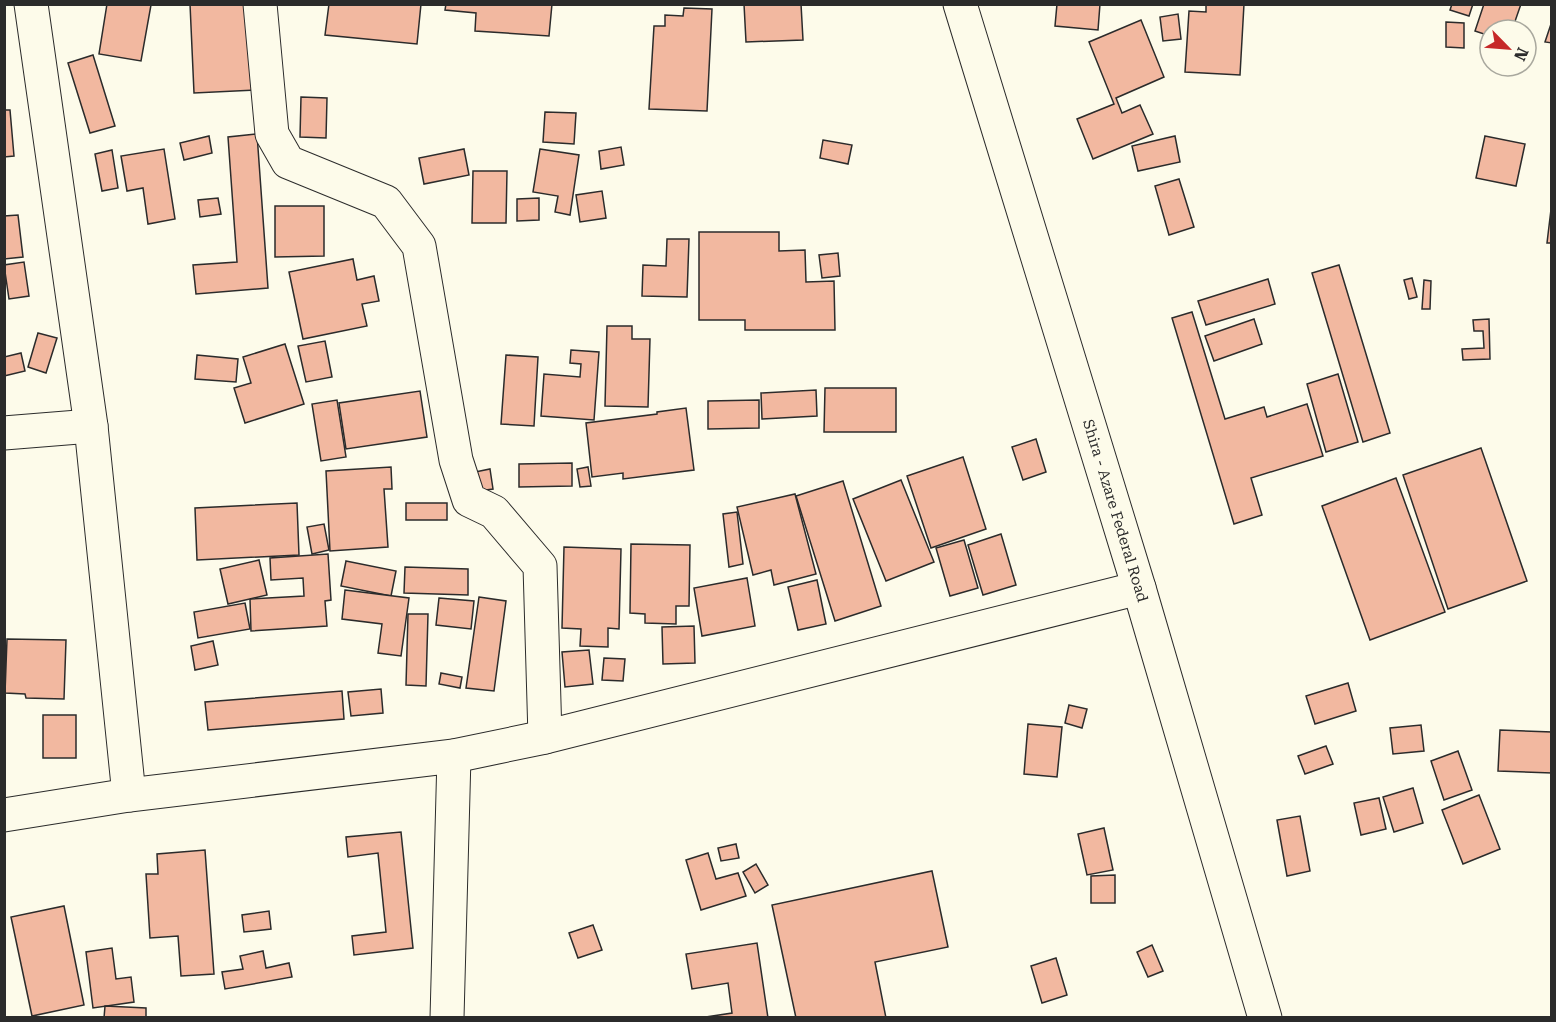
<svg xmlns="http://www.w3.org/2000/svg" width="1556" height="1022" viewBox="0 0 1556 1022" font-family="'Roboto Serif',serif">
<style>
.building{fill:#f2b8a0;stroke:#2b2b2b;stroke-width:1.5}
.lines{fill:none;stroke-linecap:round;stroke-linejoin:round}
.minor-casing{stroke:#2b2b2b;stroke-width:35}
.major-casing{stroke:#2b2b2b;stroke-width:35}
.minor{stroke:#fdfbea;stroke-width:33}
.major{stroke:#fdfbea;stroke-width:33}
.labels{text-anchor:middle;stroke-width:4.5;stroke-linejoin:round;paint-order:stroke}
.street-label{font-size:15px;fill:#2b2b2b;stroke:#fdfbea}
</style>
<rect width="100%" height="100%" fill="#fdfbea"/>
<!-- building -->
<g class="building">
<path d="M107 4 151 5 141 61 99 54Z"/>
<path d="M190 4H256V90L194 93Z"/>
<path d="M329 4H421L417 44 325 35Z"/>
<path d="M446 4H552L549 36 475 31 476 13 445 10Z"/>
<path d="M744 4H801L803 40 746 42Z"/>
<path d="M1057 4H1100L1098 30 1055 26Z"/>
<path d="M1206 4H1244L1240 75 1185 72 1189 11 1206 12Z"/>
<path d="M1452 4H1473L1469 16 1450 10Z"/>
<path d="M1484 4H1521L1512 30H1490V36L1475 31Z"/>
<path d="M684 8 712 9 707 111 649 109 654 26H665V15L683 16Z"/>
<path d="M1178 14 1181 39 1163 41 1160 17Z"/>
<path d="M1141 20 1164 77 1116 98 1122 113 1140 105 1153 134 1093 159 1077 119 1114 104 1089 42Z"/>
<path d="M1552 21V43L1545 42Z"/>
<path d="M1446 22 1464 23V48L1446 47Z"/>
<path d="M93 55 115 126 90 133 68 63Z"/>
<path d="M301 97 327 98 326 138 300 137Z"/>
<path d="M4 110H10L14 156 4 157Z"/>
<path d="M545 112 576 113 574 144 543 142Z"/>
<path d="M257 134 268 288 196 294 193 265 237 262 228 137Z"/>
<path d="M209 136 212 153 184 160 180 143Z"/>
<path d="M1175 136 1180 162 1138 171 1132 146Z"/>
<path d="M1485 136 1525 144 1516 186 1476 178Z"/>
<path d="M823 140 852 145 848 164 820 158Z"/>
<path d="M621 147 624 165 601 169 599 151Z"/>
<path d="M164 149 175 219 148 224 143 188 127 191 121 156Z"/>
<path d="M464 149 469 175 424 184 419 158Z"/>
<path d="M540 149 579 155 570 215 555 212 558 196 533 192Z"/>
<path d="M112 150 118 188 102 191 95 154Z"/>
<path d="M473 171H507L506 223H472Z"/>
<path d="M1179 179 1194 227 1169 235 1155 186Z"/>
<path d="M602 191 606 218 580 222 576 195Z"/>
<path d="M218 198 221 214 200 217 198 200Z"/>
<path d="M539 198V220L517 221V199Z"/>
<path d="M1552 201V243H1547Z"/>
<path d="M275 206H324V256L275 257Z"/>
<path d="M18 215 23 257 4 259V216Z"/>
<path d="M699 232H779V251L805 250 806 282 834 281 835 330H745V320H699Z"/>
<path d="M667 239H689L687 297 642 296 643 265 666 266Z"/>
<path d="M838 253 840 276 822 278 819 255Z"/>
<path d="M353 259 357 280 374 276 379 301 362 304 367 326 303 339 289 272Z"/>
<path d="M24 262 29 296 9 299 4 265Z"/>
<path d="M1339 265 1390 433 1363 442 1312 273Z"/>
<path d="M1412 278 1417 297 1409 299 1404 280Z"/>
<path d="M1268 279 1275 304 1206 325 1198 301Z"/>
<path d="M1424 280 1431 281 1430 309H1422Z"/>
<path d="M1192 312 1225 419 1264 407 1267 417 1307 404 1323 456 1251 478 1262 515 1234 524 1172 318Z"/>
<path d="M1254 319 1262 344 1214 361 1205 336Z"/>
<path d="M1489 319 1490 359 1463 360 1462 349 1484 348 1483 331H1474L1473 320Z"/>
<path d="M607 326H632V339H650L648 407 605 406Z"/>
<path d="M38 333 57 338 46 373 28 367Z"/>
<path d="M325 341 332 377 306 382 298 346Z"/>
<path d="M285 344 304 404 245 423 234 388 251 383 243 357Z"/>
<path d="M571 350 599 352 594 420 541 416 544 374 580 377 581 364 570 363Z"/>
<path d="M21 353 25 371 4 376V357Z"/>
<path d="M197 355 238 359 236 382 195 379Z"/>
<path d="M506 355 538 357 534 426 501 424Z"/>
<path d="M1338 374 1358 442 1326 452 1307 384Z"/>
<path d="M825 388H896V432H824Z"/>
<path d="M816 390 817 416 762 419 761 393Z"/>
<path d="M420 391 427 437 346 449 339 403Z"/>
<path d="M337 400 346 457 321 461 312 404Z"/>
<path d="M759 400V428L708 429V401Z"/>
<path d="M686 408 694 470 623 479V473L592 477 586 423 657 414V412Z"/>
<path d="M1036 439 1046 472 1023 480 1012 447Z"/>
<path d="M1481 448 1527 581 1448 609 1403 475Z"/>
<path d="M963 457 986 529 931 548 907 476Z"/>
<path d="M572 463V486L519 487V464Z"/>
<path d="M391 467 392 489H384L388 547 330 551 326 471Z"/>
<path d="M588 467 591 486 580 487 577 469Z"/>
<path d="M490 469 493 489 472 492 470 473Z"/>
<path d="M1396 478 1445 612 1370 640 1322 506Z"/>
<path d="M901 480 934 562 886 581 853 499Z"/>
<path d="M843 481 881 606 835 621 796 496Z"/>
<path d="M795 494 816 574 774 585 771 570 753 575 737 507Z"/>
<path d="M297 503 299 555 197 560 195 508Z"/>
<rect x="406" y="503" width="41" height="17"/>
<path d="M737 512 743 564 729 567 723 514Z"/>
<path d="M324 524 329 550 312 554 307 527Z"/>
<path d="M1001 534 1016 585 983 595 968 545Z"/>
<path d="M964 540 978 588 950 596 936 548Z"/>
<path d="M631 544 690 545 689 606H676V624L645 623V614L630 613Z"/>
<path d="M564 547 621 549 619 629 608 628V647L580 646 581 629 562 628Z"/>
<path d="M328 554 331 600 325 601 327 626 251 631 250 599 304 596 303 578 271 580 270 558Z"/>
<path d="M259 560 267 595 228 604 220 569Z"/>
<path d="M346 561 396 571 391 596 341 586Z"/>
<path d="M405 567 468 569V595L404 593Z"/>
<path d="M747 578 755 626 702 636 694 588Z"/>
<path d="M817 580 826 624 798 630 788 587Z"/>
<path d="M345 590 409 598 401 656 378 653 382 624 342 619Z"/>
<path d="M479 597 506 601 494 691 466 688Z"/>
<path d="M439 598 474 601 471 629 436 625Z"/>
<path d="M245 603 250 629 198 638 194 612Z"/>
<path d="M408 614H428L426 686 406 685Z"/>
<path d="M694 626 695 663 663 664 662 627Z"/>
<path d="M7 639 66 640 64 699 26 698 25 694 5 693Z"/>
<path d="M213 641 218 665 195 670 191 646Z"/>
<path d="M589 650 593 684 565 687 562 652Z"/>
<path d="M604 658 625 659 623 681 602 680Z"/>
<path d="M441 673 462 677 460 688 439 684Z"/>
<path d="M1348 683 1356 711 1315 724 1306 696Z"/>
<path d="M381 689 383 713 351 716 348 692Z"/>
<path d="M342 691 344 719 208 730 205 702Z"/>
<path d="M1069 705 1087 709 1082 728 1065 723Z"/>
<rect x="43" y="715" width="33" height="43"/>
<path d="M1028 724 1062 727 1057 777 1024 774Z"/>
<path d="M1421 725 1424 751 1393 754 1390 728Z"/>
<path d="M1500 730 1552 732V773L1498 771Z"/>
<path d="M1326 746 1333 764 1305 774 1298 756Z"/>
<path d="M1458 751 1472 790 1444 800 1431 761Z"/>
<path d="M1413 788 1423 823 1394 832 1383 797Z"/>
<path d="M1479 795 1500 849 1463 864 1442 810Z"/>
<path d="M1379 798 1386 829 1361 835 1354 803Z"/>
<path d="M1300 816 1310 871 1287 876 1277 820Z"/>
<path d="M1104 828 1113 870 1087 875 1078 834Z"/>
<path d="M401 832 413 948 354 955 352 936 386 932 378 853 348 857 346 837Z"/>
<path d="M736 844 739 858 721 861 718 848Z"/>
<path d="M205 850 214 974 181 976 178 936 150 938 146 874H158L157 854Z"/>
<path d="M708 853 716 879 738 873 746 896 701 910 686 860Z"/>
<path d="M756 864 768 885 755 893 743 872Z"/>
<path d="M932 871 948 947 875 962 886 1018H796L772 905Z"/>
<path d="M1115 875V903H1091V876Z"/>
<path d="M64 906 84 1005 32 1016 11 917Z"/>
<path d="M269 911 271 929 244 932 242 915Z"/>
<path d="M593 925 602 950 578 958 569 933Z"/>
<path d="M757 943 768 1018H699L732 1013 728 983 692 989 686 954Z"/>
<path d="M1152 945 1163 971 1148 977 1137 952Z"/>
<path d="M112 948 116 979 131 977 134 1002 93 1008 86 952Z"/>
<path d="M263 951 266 968 289 963 292 977 225 989 222 972 243 969 240 956Z"/>
<path d="M1056 958 1067 995 1042 1003 1031 966Z"/>
<path d="M105 1006 146 1008V1018H104Z"/>
</g>
<g class="lines">
<defs>
<g id="minor">
<path d="M31 4 91 426 129 795"/>
<path d="M260 4 272 134 288 162 386 202 419 246 456 460 469 500 494 512 540 566 545 737"/>
<path d="M4 433 91 426"/>
<path d="M4 815 129 795 454 756 545 737 1139 588"/>
<path d="M447 1018 454 756"/>
</g>
<g id="major">
<path id="s1" d="M960 4 1139 588 1265 1018"/>
</g>
</defs>
<!-- minor casing -->
<use href="#minor" class="minor-casing"/>
<!-- major casing -->
<use href="#major" class="major-casing"/>
<!-- minor -->
<use href="#minor" class="minor"/>
<!-- major -->
<use href="#major" class="major"/>
</g>
<g class="labels">
<!-- street labels -->
<g class="street-label">
<text dy="5" stroke="none"><textPath href="#s1" startOffset="530">Shira - Azare Federal Road</textPath></text>
</g>
</g>
<!-- border -->
<rect width="1556" height="1022" fill="none" stroke="#2b2b2b" stroke-width="12"/>
<!-- north arrow -->
<g transform="translate(1508 48) rotate(115)"><circle r="28" fill="#fdfbea" stroke="#a9a89e" stroke-width="1.5"/>
<path d="M0-4.5L10 22L0 15L-10 22Z" fill="#c62828"/>
<text y="-9" font-size="16" font-weight="bold" text-anchor="middle" fill="#2b2b2b">N</text>
</g>
</svg>
